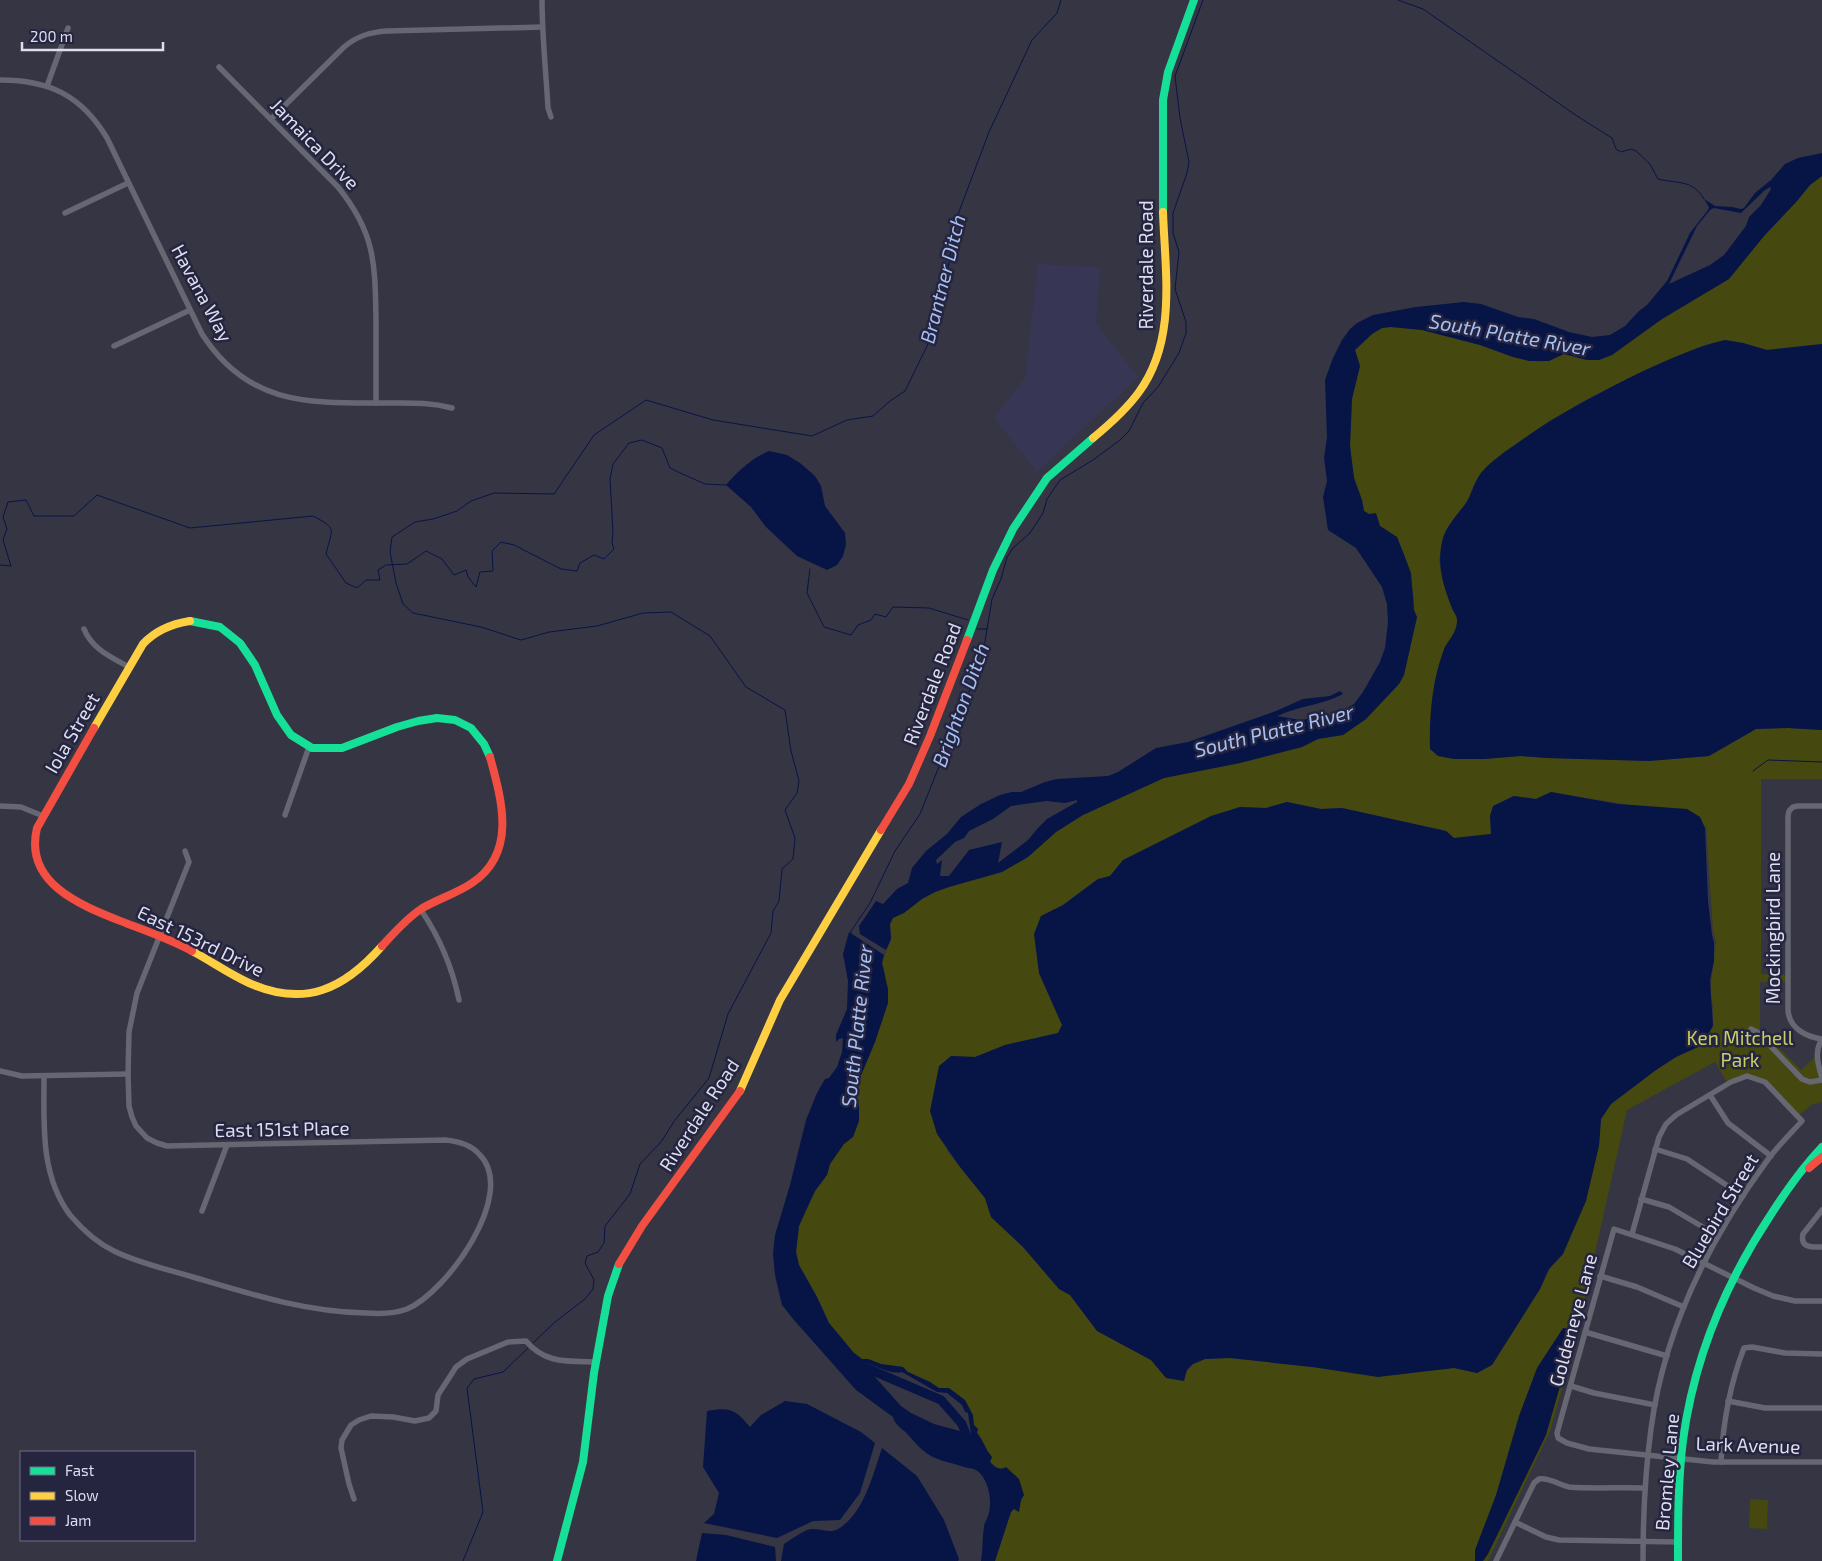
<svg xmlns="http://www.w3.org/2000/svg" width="1822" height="1561" viewBox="0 0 1822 1561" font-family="'Exo 2',sans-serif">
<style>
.built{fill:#373655}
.green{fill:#45490f;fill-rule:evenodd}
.water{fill:#071446;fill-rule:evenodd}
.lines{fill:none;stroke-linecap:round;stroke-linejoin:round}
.stream{stroke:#071446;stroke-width:1}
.river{stroke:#071446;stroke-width:9}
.street{stroke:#666773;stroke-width:5.5}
.fast{stroke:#16e098;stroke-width:8}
.slow{stroke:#ffcf43;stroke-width:8}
.jam{stroke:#f24e42;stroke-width:8}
.labels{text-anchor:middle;stroke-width:5;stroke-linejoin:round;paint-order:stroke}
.street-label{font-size:19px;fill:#dddeef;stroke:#262540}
.park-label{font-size:19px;fill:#c7cf65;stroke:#262540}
.water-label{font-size:20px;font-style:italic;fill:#a6c0f3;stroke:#262540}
</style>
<rect width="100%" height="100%" fill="#353544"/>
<!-- built -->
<path class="built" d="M1038 264 1100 267 1096 323 1138 377 1037 472 994 418 1025 377Z"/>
<!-- green -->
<g class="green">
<path d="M1822 176V344L1767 350 1743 343 1725 340 1702 346 1643 371 1595 395 1551 420 1503 453 1481 473 1472 488 1468 501 1454 519 1444 537 1439 560 1442 577 1452 609 1458 619 1455 634 1444 648 1454 759H1484L1521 756 1547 758 1649 761 1709 756 1756 729 1788 728 1822 730V779H1761V974L1788 975V982H1760V1029L1801 1070 1817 1055 1822 1078V1102L1813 1104 1798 1116 1771 1086 1753 1077 1728 1084 1715 1062 1627 1110 1574 1347 1550 1431 1488 1561H995L1011 1512 1014 1508 1018 1511 1021 1500 1024 1495 1003 1469 996 1467 990 1462 992 1457 985 1449 963 1400 949 1389 939 1388 930 1382 908 1372 903 1367 881 1364 868 1359H862L854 1353 829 1323 817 1297 799 1265 796 1252 799 1226 807 1207 815 1191 827 1175 830 1164 837 1152 844 1144 853 1137 859 1107 856 1095 857 1085 875 1042 888 1003 885 973 882 963 891 939 890 924 893 918 904 912 922 899 935 892 949 887 1002 872 1028 857 1056 832 1083 815 1164 778 1240 763 1302 747 1318 739 1343 735 1366 719 1399 684 1404 675 1417 617 1414 610V597L1407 564 1397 537 1380 526 1377 519 1364 511 1362 500 1354 478 1350 446 1352 399 1360 366 1355 350 1372 334 1382 328 1391 327 1422 330 1480 345 1513 357 1542 362 1564 354 1587 360H1599L1612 355 1662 319 1729 279 1764 236 1797 201 1810 185ZM1551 792C1601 801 1651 807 1700 817L1705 828 1706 824 1713 930 1716 942 1710 993 1713 1006V1026L1698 1047 1676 1057 1656 1070 1611 1104 1601 1119 1599 1146 1563 1254 1549 1269 1540 1289 1492 1365 1477 1373 1454 1368 1423 1371 1312 1367 1230 1358 1205 1359 1193 1364 1187 1370 1166 1378 1151 1360 1097 1331 1070 1295 1059 1289 1023 1247 991 1217 985 1198 947 1151 951 1056 975 1057 1005 1045 1058 1033 1062 1025 1039 973 1041 916 1063 905 1098 879 1110 876 1123 860 1240 807 1266 808 1287 802 1321 809 1342 808 1446 831 1454 838 1491 834 1490 816 1493 806 1513 796 1536 799Z"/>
<path d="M1750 1499 1768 1500 1767 1529 1749 1528Z"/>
</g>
<!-- water -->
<g class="water">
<path d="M1822 153V176L1810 185 1797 201 1764 236 1729 279 1662 319 1612 355 1599 360H1587L1564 354 1549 361H1529L1513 357 1480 345 1422 330 1391 327 1382 328 1372 334 1355 350 1360 366 1352 399 1350 446 1354 478 1362 500 1364 511 1369 514 1376 513 1380 526 1397 537 1403 552 1411 573 1414 610 1417 617 1404 675 1399 684 1366 719 1343 735 1318 739 1302 747 1240 763 1164 778 1083 815 1056 832 1028 857 1002 872 949 887 935 892 922 899 904 913 893 918 890 924 891 939 886 950 860 934 859 926 876 901 883 904 897 889 908 883 912 868 926 851 947 834 961 817 981 804 1000 795 1012 792H1021L1045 782 1057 779 1108 776 1118 772 1156 748 1188 742 1276 711 1303 699 1330 696 1340 691 1343 694C1322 705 1298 706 1277 716L1301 720 1329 715 1343 710 1354 704 1363 692 1380 662 1385 648 1388 622 1387 604 1382 587 1356 548 1328 530 1323 497 1327 481 1324 458 1327 437 1325 380 1333 358 1342 340 1350 329 1357 323 1373 315 1416 307 1464 302 1481 304 1518 317 1534 319 1569 332 1592 337 1610 335 1625 326 1639 311 1647 305 1667 281 1690 233 1708 210 1709 207 1704 199 1715 206 1732 207 1741 209 1744 208 1755 193 1771 180 1785 164 1798 158ZM1770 187 1771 189 1761 205 1749 217 1746 226 1724 255 1710 265 1669 284 1697 226 1710 210 1714 208 1741 213 1765 190ZM1077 800V802L1047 819 1038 828 1028 840 998 863 1002 842 969 850 949 876H940L942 860 937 864 936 860 955 842 964 838 969 831 993 819 1011 806 1046 801 1065 803Z"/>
<path d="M1725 340 1743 343 1767 350 1822 344V730L1788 728 1756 729 1709 756 1649 761 1547 758 1521 756 1484 759H1454L1438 756 1430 749C1429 718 1432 682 1443 652 1447 640 1456 635 1457 622 1458 617 1454 613 1452 608 1443 586 1436 562 1443 538 1447 525 1458 514 1466 503 1472 494 1474 482 1481 473 1491 461 1506 451 1519 442 1553 417 1590 398 1627 379 1658 364 1691 348 1725 340Z"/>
<path d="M769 451 787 455 800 463 815 476 821 486 825 506 845 533 846 545 843 556 837 565 827 570 797 556 766 527 751 507 726 485C738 471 752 458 769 451Z"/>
<path d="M1551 792 1618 804 1687 809 1700 817 1705 828 1708 901 1712 935 1714 943V961L1710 980 1713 1026 1706 1038 1698 1047 1676 1057 1656 1070 1611 1104 1601 1119 1599 1146 1586 1201 1563 1254 1549 1269 1540 1289 1492 1365 1477 1373 1454 1368 1378 1377 1312 1367 1230 1358 1205 1359 1193 1364 1187 1370 1184 1381 1166 1378 1151 1360 1097 1331 1070 1295 1059 1289 1023 1247 991 1217 985 1198 960 1167 937 1134 930 1111 939 1066 951 1056 975 1057 1005 1045 1058 1033 1062 1025 1039 973 1034 934 1041 916 1063 905 1098 879 1110 876 1123 860 1211 816 1240 807 1266 808 1287 802 1321 809 1342 808 1446 831 1454 838 1491 834 1490 816 1493 806 1514 796 1536 799Z"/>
<path d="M849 932 884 955 882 963 888 989V1003L875 1042 857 1085 856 1095 859 1107V1121L853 1137 844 1144 830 1164 827 1175 815 1191 799 1226 796 1252 799 1265 817 1297 829 1323 854 1353 862 1359H868L881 1364 903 1367 908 1372 930 1382 939 1388H949L965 1400 973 1415 974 1425 978 1429 977 1433C984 1441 985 1449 992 1457L990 1462C995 1467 999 1471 1006 1467L1019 1479 1024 1495 1021 1500 1019 1512 1014 1509 1011 1512 995 1561H981C983 1550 982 1538 984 1527 984 1523 987 1520 988 1516 993 1503 989 1478 976 1470 972 1468 966 1468 961 1466 934 1458 929 1459 910 1437 905 1430 894 1425 893 1417L856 1390 794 1320 782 1305 775 1275 773 1254 775 1235 790 1185 806 1120 817 1093 825 1079 829 1078 837 1067 842 1052 843 1038 839 1039 836 1042V1035L847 1009 848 981 843 954ZM863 1362C875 1365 890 1375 902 1372L937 1392 947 1393 962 1405 965 1412 968 1413 971 1434 934 1424 911 1413 901 1406 874 1376Z"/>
<path d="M1563 1328C1572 1328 1573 1333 1573 1341L1546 1435 1488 1554 1483 1561H1475V1550L1496 1495 1519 1416 1537 1368Z"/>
<path d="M785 1401 807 1404 861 1432 875 1443 860 1493 840 1520 813 1521 777 1538 704 1523 714 1514 719 1493 703 1467 707 1411C730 1407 735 1409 750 1427L761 1415Z"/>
<path d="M882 1448 917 1476 944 1520 959 1559 958 1561H781L784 1544C791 1540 803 1530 811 1529 820 1528 830 1534 838 1529 864 1514 873 1474 882 1448Z"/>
<path d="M702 1533 726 1535 775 1547 776 1561H696Z"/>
</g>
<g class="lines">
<!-- stream -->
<g class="stream">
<path d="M1398 0 1423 9 1577 116 1612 138 1616 149 1621 152 1631 149 1636 151 1650 164 1658 179C1678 184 1692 179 1704 199"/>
<path d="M0 565 11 566 3 540 7 529 3 517 8 502 26 500 34 516H74L97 495 190 528 313 516C338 529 332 528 326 554L346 583 357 588 366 580H380L378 570 386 565 407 564 426 551 442 559 454 575 466 570 468 577 476 587 480 572 493 571 492 551 501 542 514 545 561 569 577 571 580 563 594 555 604 559 614 549 612 543 613 532 610 479 613 464 629 443 642 440 662 448 670 468 678 472 705 484 726 485"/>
<path d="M810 569 807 593 824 627 851 635 858 625 871 620 875 614 886 617 893 607 929 608 968 620"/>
<path d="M977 629H987"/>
<path d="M1753 771 1768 760 1822 762"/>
<path d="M851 935V931L870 903 895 851 920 814 982 659 992 599 1001 579 1007 557 1013 548 1030 533 1043 513 1047 499 1060 480 1093 460 1120 440 1129 431 1143 403 1158 387 1179 353 1186 333V322L1175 289 1179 252 1173 233V213L1187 173 1189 162 1180 118 1175 76 1203 0"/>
<path d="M533 1343 555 1322 585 1299 593 1289 594 1280 585 1263 587 1256 598 1252 604 1243 605 1226 630 1194 640 1164 661 1142 675 1120 709 1078 728 1014 771 933 773 911 779 901 782 869 793 859 795 838 785 810 797 793 799 781 791 751 785 710 746 687 710 636 671 612 643 613 597 626 549 632 521 640 481 627 413 613 403 604 396 583 390 552 392 537 415 522 433 519 457 511 471 501 494 493 554 494 594 435 646 400 713 420 812 436 847 420 873 416 890 401 905 391 929 342 944 291 957 217 989 132 1032 40 1057 13 1061 0"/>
<path d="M463 1561 483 1512 467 1388 474 1379 503 1372 528 1348"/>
</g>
<!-- river -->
<path class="river" d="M857 1364 941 1400 962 1424 970 1444"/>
<!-- street -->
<g class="street">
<path d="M542 0C542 36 546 72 548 108L551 117"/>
<path d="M219 67 338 187C375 233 375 262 376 319 376 347 376 375 376 403"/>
<path d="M0 80C49 80 81 95 107 138L202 334C249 407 311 403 388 403 410 403 430 402 452 408"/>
<path d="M47 86 68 28"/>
<path d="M271 119 344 47C357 36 370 32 387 31L542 27"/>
<path d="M65 213 128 183"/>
<path d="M114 346 190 310"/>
<path d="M84 629C92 649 111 657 129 667"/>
<path d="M0 806 21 807 43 816"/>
<path d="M1822 806H1798L1793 807 1789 811 1788 816V1010C1789 1028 1806 1037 1822 1039 1814 1051 1818 1065 1822 1078"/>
<path d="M285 815 309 747"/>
<path d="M421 910C440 938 452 966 459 1000"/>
<path d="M1751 1029 1757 1032 1802 1079 1810 1082 1822 1080"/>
<path d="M0 1071 22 1076 128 1074"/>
<path d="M44 1076C44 1124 40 1175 70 1215 82 1229 97 1243 114 1251 138 1263 166 1269 193 1277 250 1294 306 1312 366 1313 380 1314 394 1314 407 1309 446 1293 519 1193 479 1154 470 1144 458 1141 445 1140L167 1146 157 1143 147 1138 136 1126 132 1117 129 1106 128 1074 129 1032 137 993 189 862 185 851"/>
<path d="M1710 1095 1728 1123 1771 1156"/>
<path d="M1655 1149 1687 1159 1743 1196"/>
<path d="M1641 1199 1669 1207 1718 1236"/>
<path d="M1822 1210 1803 1234C1800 1248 1811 1247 1822 1247"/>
<path d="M202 1211 227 1145"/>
<path d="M1632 1234 1659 1137 1666 1124 1676 1115 1731 1082 1747 1076 1765 1082 1802 1121C1791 1133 1779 1145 1769 1158 1710 1238 1664 1329 1651 1429 1645 1473 1643 1517 1643 1561"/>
<path d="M1600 1276 1637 1287 1684 1307"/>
<path d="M1822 1301H1795L1773 1296 1754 1288 1675 1249 1614 1229 1557 1433 1558 1438 1567 1443 1589 1449 1713 1462H1822"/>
<path d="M1585 1332 1667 1356"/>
<path d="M1571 1386 1594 1393 1655 1405"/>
<path d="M1728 1401 1765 1408H1822"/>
<path d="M1721 1462C1723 1423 1730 1384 1744 1348L1752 1347 1785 1353 1822 1354"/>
<path d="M354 1499 349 1484 341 1448 342 1440 351 1425 359 1420 371 1416 393 1417 415 1421 429 1418 436 1411 438 1395 456 1367 467 1359 508 1342 526 1341C545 1364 568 1361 596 1362"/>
<path d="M1515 1522 1546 1537 1559 1540 1678 1542"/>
<path d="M1496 1561 1534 1483 1539 1479C1549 1477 1559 1485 1569 1487 1594 1489 1620 1487 1645 1488"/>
</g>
<!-- fast -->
<g class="fast">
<path d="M1163 212V100L1168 72 1194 0"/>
<path d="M190 621 220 627 240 643 255 665 277 715 291 735 312 748H342L397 727 418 721 437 718 455 720 471 728 484 744 490 757"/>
<path d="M967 640 993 570 1013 529 1047 478 1093 438"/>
<path d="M557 1561 583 1462 594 1373 608 1296 619 1264"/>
<path d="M1678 1561C1678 1521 1678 1480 1683 1440 1694 1359 1725 1284 1770 1216 1784 1194 1804 1166 1822 1147"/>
</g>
<!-- slow -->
<g class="slow">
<path d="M1093 438C1110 424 1126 410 1139 392 1177 340 1165 272 1163 212"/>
<path d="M94 728 143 644C156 630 171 624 190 621"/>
<path d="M192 951C211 961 229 974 249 983 305 1008 344 989 382 946"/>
<path d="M740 1091 780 1000 881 830"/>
</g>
<!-- jam -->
<g class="jam">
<path d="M94 728 37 828C23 886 86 907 128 924 150 932 171 940 192 951"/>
<path d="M881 830 909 784 930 736 967 640"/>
<path d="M382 946C394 933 406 919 421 909 437 899 456 894 472 883 517 853 502 801 490 757"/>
<path d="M1809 1168 1822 1157"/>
<path d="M619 1264 642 1226 740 1091"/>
</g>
</g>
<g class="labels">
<!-- street labels -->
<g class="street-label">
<text transform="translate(315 144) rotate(46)" y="7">Jamaica Drive</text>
<text transform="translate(1146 265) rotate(-90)" y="7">Riverdale Road</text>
<text transform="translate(202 293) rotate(62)" y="7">Havana Way</text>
<text transform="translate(932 684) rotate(-69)" y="7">Riverdale Road</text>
<text transform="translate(72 733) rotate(-60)" y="7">Iola Street</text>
<text transform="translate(1773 928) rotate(-90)" y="7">Mockingbird Lane</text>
<text transform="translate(201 941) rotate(26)" y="7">East 153rd Drive</text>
<text transform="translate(699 1115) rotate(-57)" y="7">Riverdale Road</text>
<text transform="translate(282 1129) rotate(-1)" y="7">East 151st Place</text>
<text transform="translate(1720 1211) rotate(-59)" y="7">Bluebird Street</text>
<text transform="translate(1573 1320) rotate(-75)" y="7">Goldeneye Lane</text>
<text transform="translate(1748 1445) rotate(2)" y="7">Lark Avenue</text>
<text transform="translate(1667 1472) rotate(-85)" y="7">Bromley Lane</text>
</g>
<!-- park labels -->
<g class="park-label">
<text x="1740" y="1045">Ken Mitchell<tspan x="1740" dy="22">Park</tspan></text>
</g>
<!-- water labels -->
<g class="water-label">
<text transform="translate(943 279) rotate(-76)" y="7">Brantner Ditch</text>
<text transform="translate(1510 335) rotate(10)" y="7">South Platte River</text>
<text transform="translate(961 705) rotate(-70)" y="7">Brighton Ditch</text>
<text transform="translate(1274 731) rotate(-14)" y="7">South Platte River</text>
<text transform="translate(857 1026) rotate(-84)" y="7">South Platte River</text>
</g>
</g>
<!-- legend -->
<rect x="20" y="1451" width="175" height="90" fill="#262540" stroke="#6f6f86"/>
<rect x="30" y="1467" width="25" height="8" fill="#16e098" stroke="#6f6f86"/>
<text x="65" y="1476" font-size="15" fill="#dddeef">Fast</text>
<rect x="30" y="1492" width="25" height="8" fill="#ffcf43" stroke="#6f6f86"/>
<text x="65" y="1501" font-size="15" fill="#dddeef">Slow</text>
<rect x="30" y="1517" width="25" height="8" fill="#f24e42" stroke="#6f6f86"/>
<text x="65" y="1526" font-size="15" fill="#dddeef">Jam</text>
<!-- scale -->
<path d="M22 42v8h141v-8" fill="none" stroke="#dddeef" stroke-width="2.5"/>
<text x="30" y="42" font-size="15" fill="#dddeef" stroke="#262540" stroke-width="4" paint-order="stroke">200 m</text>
</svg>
